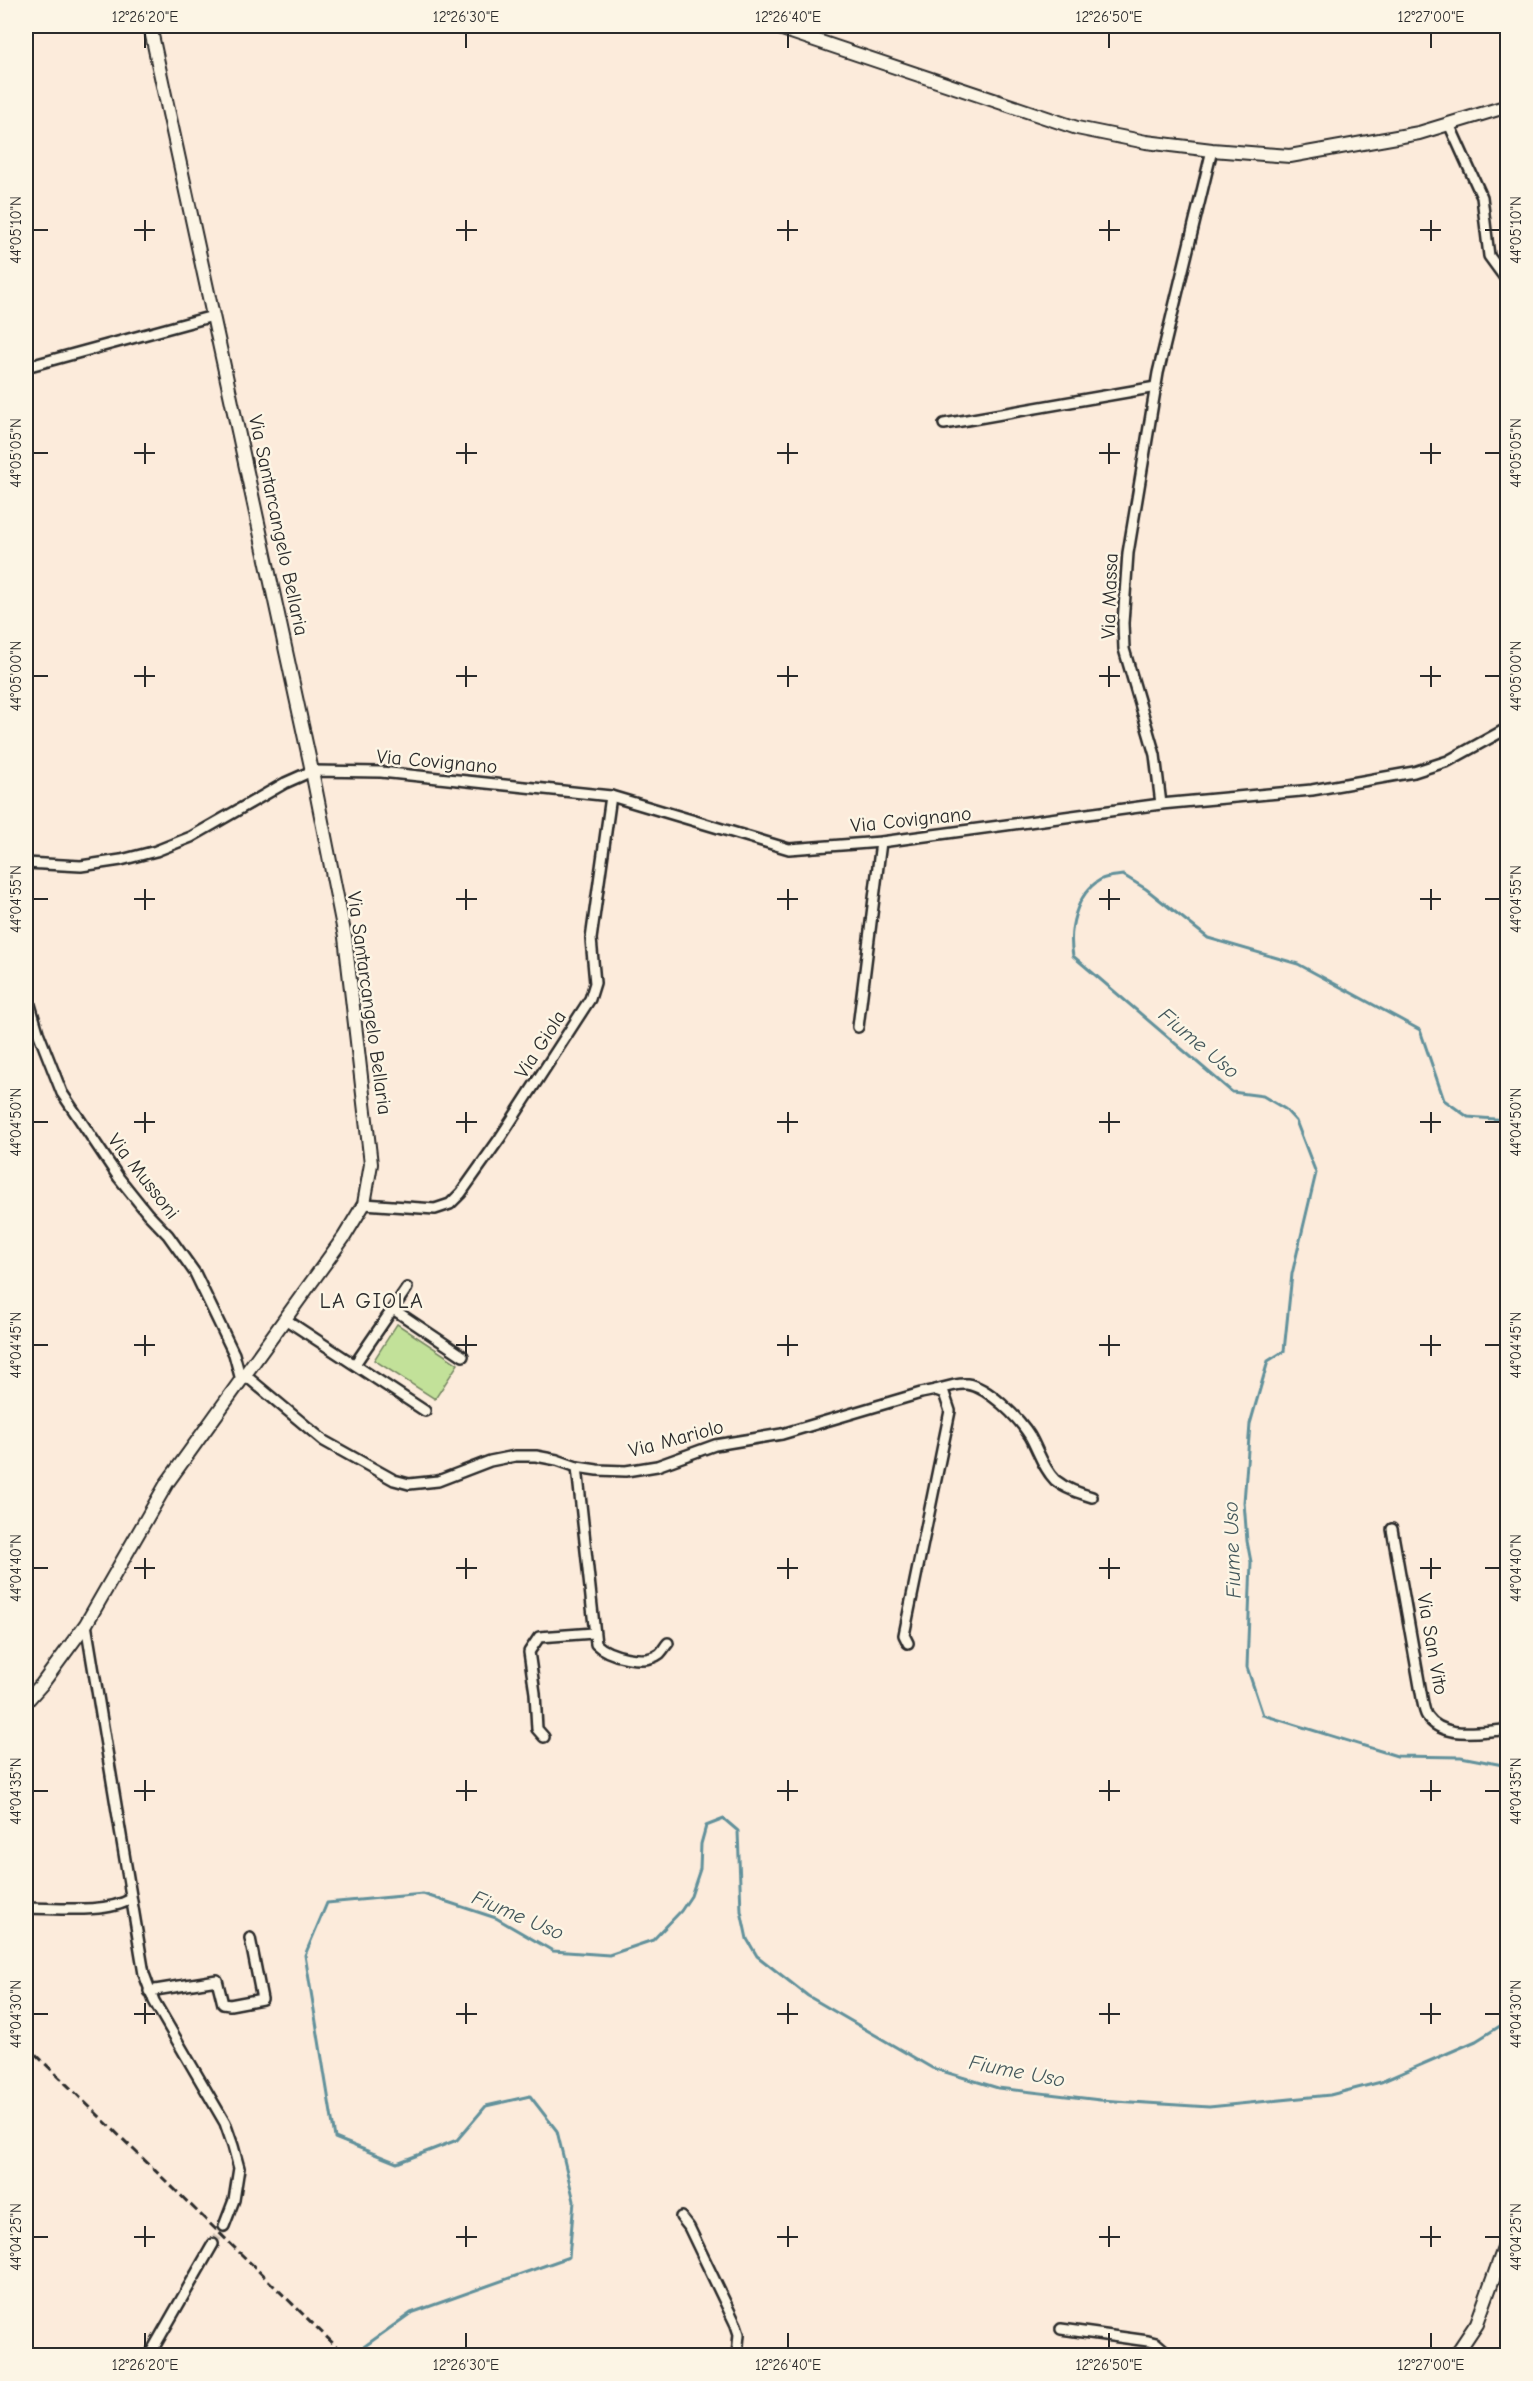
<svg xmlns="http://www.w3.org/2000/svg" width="1533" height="2381" viewBox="0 0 1533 2381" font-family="'Comic Neue',sans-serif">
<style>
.green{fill:#c2e199;stroke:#768662;stroke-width:1.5}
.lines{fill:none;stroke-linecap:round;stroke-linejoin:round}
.stream{stroke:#62919b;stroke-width:3}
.minor-tunnel{stroke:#d2c5b8;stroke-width:9;stroke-dasharray:9 4.5;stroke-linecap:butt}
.minor-casing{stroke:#2b2b2b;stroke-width:14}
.tertiary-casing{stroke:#2b2b2b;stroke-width:16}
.minor{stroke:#fcf5e5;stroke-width:9}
.tertiary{stroke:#fcf5e5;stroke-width:12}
.rail{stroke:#2b2b2b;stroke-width:3;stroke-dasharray:9 4.5;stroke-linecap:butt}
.ticks{fill:none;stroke:#2b2b2b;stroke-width:2}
.labels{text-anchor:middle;stroke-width:5;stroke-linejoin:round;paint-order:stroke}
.street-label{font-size:20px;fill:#2b2b2b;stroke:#fcf5e5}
.water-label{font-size:21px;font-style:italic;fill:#42565a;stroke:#fcf5e5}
.quarter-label{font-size:22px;letter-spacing:1.5px;fill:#2b2b2b;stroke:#fcf5e5}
.neatline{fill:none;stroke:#2b2b2b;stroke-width:2}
.ticks-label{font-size:15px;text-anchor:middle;fill:#2b2b2b}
</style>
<rect width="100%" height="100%" fill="#fcebdb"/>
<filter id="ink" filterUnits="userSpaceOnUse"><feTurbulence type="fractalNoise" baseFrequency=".0167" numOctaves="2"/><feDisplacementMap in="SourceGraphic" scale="12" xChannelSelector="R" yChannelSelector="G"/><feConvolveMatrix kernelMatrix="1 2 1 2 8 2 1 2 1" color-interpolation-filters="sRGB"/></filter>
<g filter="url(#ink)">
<!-- green -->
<path class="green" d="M397 1324 458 1364 435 1399 374 1360Z"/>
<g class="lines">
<!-- stream -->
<g class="stream">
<path d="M1508 1120 1468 1117 1444 1100 1420 1030 1298 964 1208 938 1146 889 1123 875C1117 876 1106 876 1100 880 1076 894 1068 930 1073 956L1232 1092 1263 1096 1285 1109 1296 1121 1316 1173 1292 1274 1284 1351 1268 1361 1250 1424 1244 1502 1247 1541 1251 1562 1247 1667 1263 1715 1397 1756 1461 1757 1508 1766"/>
<path d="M351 2356 411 2313 569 2257 574 2201 557 2131 530 2096 486 2106 457 2140 397 2163 335 2138 305 1955 327 1903 423 1894 496 1918 553 1951 609 1955 653 1940 681 1911 691 1896 700 1869 701 1844 706 1826 724 1819 738 1831 741 1911 747 1939 757 1956 808 1996 932 2068 998 2088 1100 2100 1209 2107 1330 2095 1381 2082 1476 2041 1508 2021"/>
</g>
<!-- minor-tunnel -->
<path class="minor-tunnel" d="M213 2244 224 2226"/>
<defs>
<g id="minor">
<path d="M1449 124 1482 197 1489 256 1508 282"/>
<path d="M26 367 213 316"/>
<path d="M944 424 1156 387"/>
<path d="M1161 804 1155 755 1124 649 1123 623 1128 553 1158 373 1212 150"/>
<path d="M26 863 81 866 121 860 156 851 191 837 285 783 312 771 381 772 611 796 789 849 881 842 1161 804 1312 790 1414 772 1448 761 1508 728"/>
<path d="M26 991 38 1032 62 1093 119 1178 147 1213 168 1235 195 1273 234 1354 241 1380"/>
<path d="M858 1027 881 842"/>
<path d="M364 1204 435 1209 450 1204 461 1193 500 1138 590 999 595 983 591 939 611 796"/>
<path d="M393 1309 463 1356"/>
<path d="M285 1319 425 1411"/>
<path d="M355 1364 407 1288"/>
<path d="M245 1375 324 1441 394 1480 409 1484 438 1481 490 1461 515 1456H536L557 1460 577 1467 597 1470 626 1471 657 1466 715 1445 782 1434 921 1393 936 1390 944 1393 950 1411 904 1635 908 1643"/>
<path d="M936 1390C946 1387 957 1383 967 1384 988 1387 1019 1418 1030 1436 1038 1450 1043 1468 1055 1480 1066 1489 1079 1493 1092 1497"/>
<path d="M577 1467 596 1644C608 1656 645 1665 659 1654 662 1652 665 1646 668 1643"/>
<path d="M1392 1529 1422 1698C1423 1703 1424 1711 1427 1716 1444 1741 1483 1730 1508 1730"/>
<path d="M86 1624 144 1974 154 2001 225 2123 233 2146 239 2168 234 2200 224 2226"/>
<path d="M544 1737 537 1729 535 1693 529 1652 539 1637 594 1633"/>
<path d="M26 1908C55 1908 106 1914 131 1899"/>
<path d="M149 1991 217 1980 223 2004 230 2005 262 1999 250 1938"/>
<path d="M681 2217 689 2227 736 2325 739 2334 737 2356"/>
<path d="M1061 2329 1148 2341 1156 2343 1171 2356"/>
<path d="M149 2356 213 2244"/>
</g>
<g id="tertiary">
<path d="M773 26 1077 128 1146 142 1212 150 1290 156 1419 133 1508 106"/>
<path d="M26 1702 42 1684 86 1624 167 1483 344 1237 364 1204 371 1164 345 937 312 771 150 26"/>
<path d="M1455 2356 1477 2323 1508 2237"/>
</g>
</defs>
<!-- minor casing -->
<use href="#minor" class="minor-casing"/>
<!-- tertiary casing -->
<use href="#tertiary" class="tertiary-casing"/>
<!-- minor -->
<use href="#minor" class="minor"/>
<!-- tertiary -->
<use href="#tertiary" class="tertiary"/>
<!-- rail -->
<path class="rail" d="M26 2045 346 2356"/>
</g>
</g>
<!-- ticks -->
<path class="ticks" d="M145 33V48M466 33V48M788 33V48M1109 33V48M1431 33V48M145 220V241M466 220V241M788 220V241M1109 220V241M1431 220V241M33 230H48M134 230H155M456 230H477M777 230H798M1099 230H1120M1420 230H1441M1485 230H1500M145 443V464M466 443V464M788 443V464M1109 443V464M1431 443V464M33 453H48M134 453H155M456 453H477M777 453H798M1099 453H1120M1420 453H1441M1485 453H1500M145 666V687M466 666V687M788 666V687M1109 666V687M1431 666V687M33 676H48M134 676H155M456 676H477M777 676H798M1099 676H1120M1420 676H1441M1485 676H1500M145 889V910M466 889V910M788 889V910M1109 889V910M1431 889V910M33 899H48M134 899H155M456 899H477M777 899H798M1099 899H1120M1420 899H1441M1485 899H1500M145 1112V1133M466 1112V1133M788 1112V1133M1109 1112V1133M1431 1112V1133M33 1122H48M134 1122H155M456 1122H477M777 1122H798M1099 1122H1120M1420 1122H1441M1485 1122H1500M145 1335V1356M466 1335V1356M788 1335V1356M1109 1335V1356M1431 1335V1356M33 1345H48M134 1345H155M456 1345H477M777 1345H798M1099 1345H1120M1420 1345H1441M1485 1345H1500M145 1558V1579M466 1558V1579M788 1558V1579M1109 1558V1579M1431 1558V1579M33 1568H48M134 1568H155M456 1568H477M777 1568H798M1099 1568H1120M1420 1568H1441M1485 1568H1500M145 1780V1801M466 1780V1801M788 1780V1801M1109 1780V1801M1431 1780V1801M33 1791H48M134 1791H155M456 1791H477M777 1791H798M1099 1791H1120M1420 1791H1441M1485 1791H1500M145 2003V2024M466 2003V2024M788 2003V2024M1109 2003V2024M1431 2003V2024M33 2014H48M134 2014H155M456 2014H477M777 2014H798M1099 2014H1120M1420 2014H1441M1485 2014H1500M145 2226V2247M466 2226V2247M788 2226V2247M1109 2226V2247M1431 2226V2247M33 2237H48M134 2237H155M456 2237H477M777 2237H798M1099 2237H1120M1420 2237H1441M1485 2237H1500M145 2333V2348M466 2333V2348M788 2333V2348M1109 2333V2348M1431 2333V2348"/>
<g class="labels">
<!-- street labels -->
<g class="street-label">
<text transform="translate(279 525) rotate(78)" y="7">Via Santarcangelo Bellaria</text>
<text transform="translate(1109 596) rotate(-88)" y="7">Via Massa</text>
<text transform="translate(437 761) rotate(5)" y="7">Via Covignano</text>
<text transform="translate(911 819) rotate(-6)" y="7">Via Covignano</text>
<text transform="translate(370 1003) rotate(82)" y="7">Via Santarcangelo Bellaria</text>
<text transform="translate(540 1044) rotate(-57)" y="7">Via Giola</text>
<text transform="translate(144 1176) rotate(52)" y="7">Via Mussoni</text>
<text transform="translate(676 1438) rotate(-15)" y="7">Via Mariolo</text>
<text transform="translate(1433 1644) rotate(80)" y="7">Via San Vito</text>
</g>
<!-- water labels -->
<g class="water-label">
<text transform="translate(1199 1043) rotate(40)" y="7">Fiume Uso</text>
<text transform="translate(1232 1550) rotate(-92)" y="7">Fiume Uso</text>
<text transform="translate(518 1915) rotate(23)" y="7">Fiume Uso</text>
<text transform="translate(1017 2071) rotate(11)" y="7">Fiume Uso</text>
</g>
<!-- quarter labels -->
<g class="quarter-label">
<text x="372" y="1308">LA GIOLA</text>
</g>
</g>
<!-- margin -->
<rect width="1533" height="2381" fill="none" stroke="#fcf5e5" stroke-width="66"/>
<rect x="33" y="33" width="1467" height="2315" class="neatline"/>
<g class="ticks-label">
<text x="145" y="22">12°26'20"E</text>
<text x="466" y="22">12°26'30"E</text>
<text x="788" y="22">12°26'40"E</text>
<text x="1109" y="22">12°26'50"E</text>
<text x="1431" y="22">12°27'00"E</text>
<text transform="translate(16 230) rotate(-90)" y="5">44°05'10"N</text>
<text transform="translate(1516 230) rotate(-90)" y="5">44°05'10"N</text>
<text transform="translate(16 453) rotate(-90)" y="5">44°05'05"N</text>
<text transform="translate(1516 453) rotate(-90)" y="5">44°05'05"N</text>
<text transform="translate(16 676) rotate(-90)" y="5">44°05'00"N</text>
<text transform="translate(1516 676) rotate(-90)" y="5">44°05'00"N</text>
<text transform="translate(16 899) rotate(-90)" y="5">44°04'55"N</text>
<text transform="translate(1516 899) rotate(-90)" y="5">44°04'55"N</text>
<text transform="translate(16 1122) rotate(-90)" y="5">44°04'50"N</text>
<text transform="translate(1516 1122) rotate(-90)" y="5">44°04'50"N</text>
<text transform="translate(16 1345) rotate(-90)" y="5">44°04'45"N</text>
<text transform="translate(1516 1345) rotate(-90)" y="5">44°04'45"N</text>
<text transform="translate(16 1568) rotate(-90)" y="5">44°04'40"N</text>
<text transform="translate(1516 1568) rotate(-90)" y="5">44°04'40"N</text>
<text transform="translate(16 1791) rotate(-90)" y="5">44°04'35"N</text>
<text transform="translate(1516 1791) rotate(-90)" y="5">44°04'35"N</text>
<text transform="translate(16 2014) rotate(-90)" y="5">44°04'30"N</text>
<text transform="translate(1516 2014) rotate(-90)" y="5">44°04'30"N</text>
<text transform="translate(16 2237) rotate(-90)" y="5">44°04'25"N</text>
<text transform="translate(1516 2237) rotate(-90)" y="5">44°04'25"N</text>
<text x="145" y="2370">12°26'20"E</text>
<text x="466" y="2370">12°26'30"E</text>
<text x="788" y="2370">12°26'40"E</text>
<text x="1109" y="2370">12°26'50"E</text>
<text x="1431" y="2370">12°27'00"E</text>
</g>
</svg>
